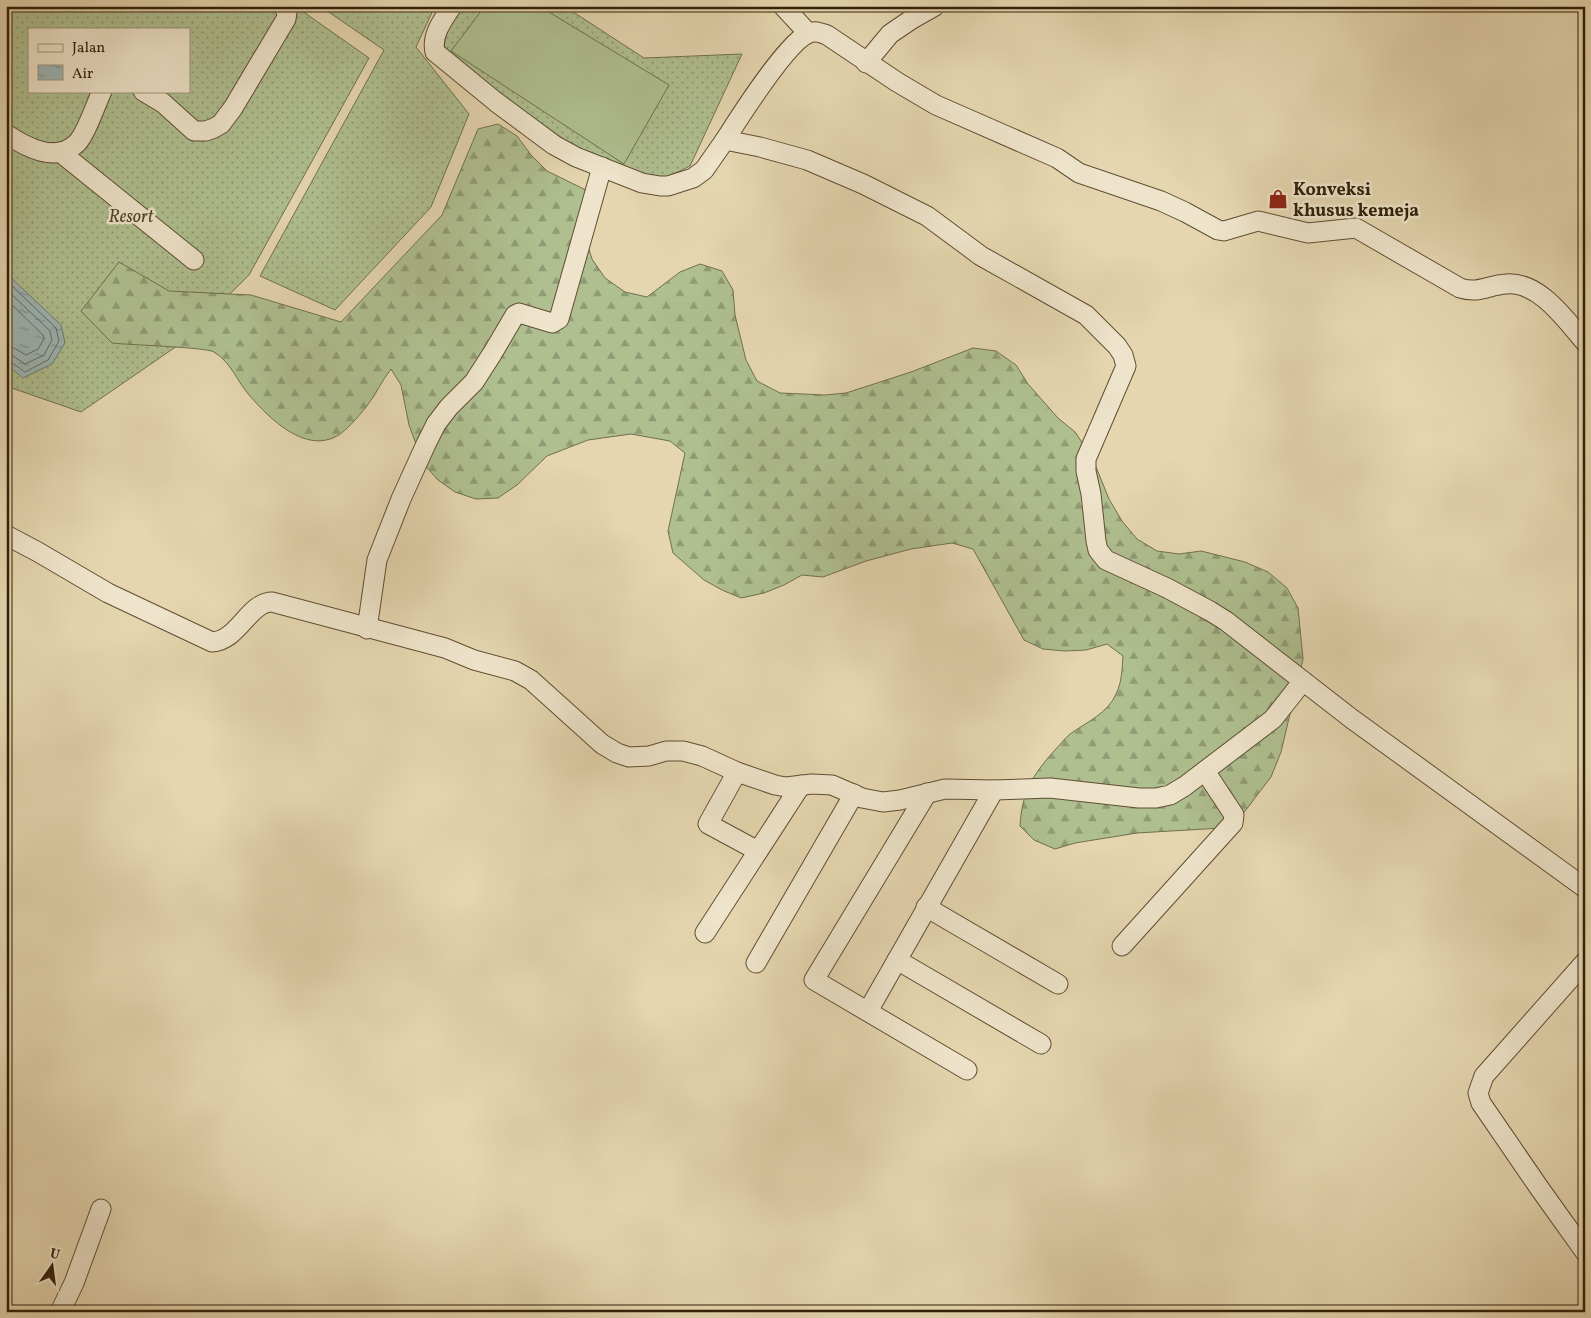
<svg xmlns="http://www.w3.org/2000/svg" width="1591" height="1318" viewBox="0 0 1591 1318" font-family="Vollkorn,serif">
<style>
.grass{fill:url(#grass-dots);stroke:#70704c;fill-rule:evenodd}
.forest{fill:url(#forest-firs);stroke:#70704c}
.pitch{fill:#afbf90;stroke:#70704c}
.water{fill:url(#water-ripples);stroke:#727a71}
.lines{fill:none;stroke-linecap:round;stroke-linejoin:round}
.shore{stroke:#676b60;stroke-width:1}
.minor-casing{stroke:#5f4e32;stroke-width:21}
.minor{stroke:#eee4cb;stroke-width:19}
.labels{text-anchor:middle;stroke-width:5;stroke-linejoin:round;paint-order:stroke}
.poi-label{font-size:18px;font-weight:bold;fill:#322008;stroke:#eee4cb;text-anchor:start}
.park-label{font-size:18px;font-style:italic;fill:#51482a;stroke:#eee4cb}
</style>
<defs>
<pattern id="grass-dots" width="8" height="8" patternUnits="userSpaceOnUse" patternTransform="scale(1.25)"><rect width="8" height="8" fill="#afbf90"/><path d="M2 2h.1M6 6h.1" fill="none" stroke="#8f9b74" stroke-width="1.8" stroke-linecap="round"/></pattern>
<pattern id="forest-firs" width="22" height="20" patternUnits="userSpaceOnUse" patternTransform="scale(1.25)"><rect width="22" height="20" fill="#afbf90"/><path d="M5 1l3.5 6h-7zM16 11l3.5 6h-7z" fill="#8f9b74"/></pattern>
<pattern id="water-ripples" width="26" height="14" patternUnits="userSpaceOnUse" patternTransform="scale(1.25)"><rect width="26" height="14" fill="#9cb6b7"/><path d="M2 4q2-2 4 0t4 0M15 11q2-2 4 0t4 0" fill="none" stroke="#809493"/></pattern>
</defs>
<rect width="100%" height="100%" fill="#e5d6af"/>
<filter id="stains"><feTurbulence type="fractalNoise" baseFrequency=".004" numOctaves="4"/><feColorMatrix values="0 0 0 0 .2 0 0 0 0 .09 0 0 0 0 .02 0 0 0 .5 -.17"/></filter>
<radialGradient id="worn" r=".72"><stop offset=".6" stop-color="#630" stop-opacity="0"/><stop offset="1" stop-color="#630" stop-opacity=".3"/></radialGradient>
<!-- grass -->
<g class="grass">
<path d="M6 6H295L369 58 249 275 177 346 81 412 6 386ZM29 29H189V91H29Z"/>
<path d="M320 6H435L416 47 469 114 431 207 335 310 260 276 384 50Z"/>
<path d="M464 6H564L644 58 742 54 690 166 661 180 589 157 443 54 447 28Z"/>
</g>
<!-- forest -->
<path class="forest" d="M498 124 517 136 531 155 547 171 590 192 585 237 592 259 605 278 625 292 647 297 680 272 700 264 722 271 733 290 735 315 746 360 757 381 780 393 825 395 846 393 911 372 973 348 996 351 1016 365 1028 384 1058 418 1075 432 1092 457 1109 499 1122 521 1137 539 1157 551 1179 554 1201 551 1245 562 1268 572 1287 588 1298 608 1303 659 1281 752 1271 777 1242 815 1222 828 1137 833 1075 843 1055 849 1034 840 1020 826C1022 792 1032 776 1054 751 1059 746 1064 739 1070 734 1087 722 1108 713 1116 694 1122 682 1122 669 1123 656L1107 644 1086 650 1065 651 1043 649 1024 640 973 549 952 543 911 549 866 561 823 577 802 575 784 585 764 593 741 598 722 590 704 580 673 553 668 531 685 453 670 441 631 434 588 440 547 456 517 485 498 498 476 499 455 492 438 480 423 463 409 425 401 385 391 369C382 380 376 395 366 407 359 416 346 431 337 436 305 454 269 418 250 396 237 382 232 363 214 352 206 347 127 345 112 343L81 311 119 262 169 291 251 295 341 322 442 215 478 129Z"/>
<!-- pitch -->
<path class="pitch" d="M485 6H539L669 85 624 164 451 51Z"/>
<!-- water -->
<path class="water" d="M6 273 61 325 65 343 52 364 23 378 6 364Z"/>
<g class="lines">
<!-- shore -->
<g class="shore">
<path d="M6 280 56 328 59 341 48 360 25 372 11 362 6 361"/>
<path d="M6 289 50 331 52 340 44 355 25 364 13 356 6 355"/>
<path d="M6 299 43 335 44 339 38 349 26 355 14 348 6 347"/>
</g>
<defs>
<g id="minor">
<path d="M452 6C443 20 431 35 435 52L496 102 554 145 576 157 642 183 660 186H668L693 178 704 170 725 140 760 147 807 160 863 184 927 216 981 256 1086 315 1117 346 1123 355 1126 366 1086 459V471L1091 494 1096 541 1098 550 1106 560 1167 588 1210 611 1226 621 1352 719 1585 888"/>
<path d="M783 6 808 33"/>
<path d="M866 63 890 34 912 19 935 6"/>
<path d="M143 91 163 103 194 131H206L214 128 221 124 233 108 286 19 287 12 283 6"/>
<path d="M6 134C26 147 56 164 77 143 86 134 96 104 102 91"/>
<path d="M725 140C739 118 787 42 809 33 816 30 821 33 827 35L897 82 936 105 1057 158 1079 173 1161 201 1185 212 1218 230 1224 231 1258 221 1308 233 1356 228 1460 288C1479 294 1488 285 1506 284 1539 281 1565 319 1585 342"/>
<path d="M60 152 194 260"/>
<path d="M6 535 38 552 108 593 212 642C238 641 249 602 272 602L445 648 474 660 515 671 531 680 602 744 617 753 629 757 649 756 666 751H683L702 756 737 772 775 785 786 787 812 784 832 785 862 798 883 802 900 800 945 789 994 790 1050 788 1139 798H1156L1170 795 1185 786 1273 719 1303 681"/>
<path d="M367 629 377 560 401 499 426 444 436 424 449 407 474 382 492 354 515 315 519 313 552 323 559 319 602 167"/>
<path d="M737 772 708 824 758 851"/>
<path d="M927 793 814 980 967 1070"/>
<path d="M926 907 1058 984"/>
<path d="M705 933 801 785"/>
<path d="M1122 946 1233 823 1234 815 1205 771"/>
<path d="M897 960 1041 1044"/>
<path d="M1585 962 1484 1076 1478 1093 1481 1103 1540 1189 1585 1252"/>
<path d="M756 963 854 794"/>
<path d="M868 1011 994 790"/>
<path d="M60 1312 74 1283 101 1209"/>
</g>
</defs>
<!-- minor casing -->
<use href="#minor" class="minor-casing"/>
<!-- minor -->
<use href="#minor" class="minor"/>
</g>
<!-- icons -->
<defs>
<symbol id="shop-bare" viewBox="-9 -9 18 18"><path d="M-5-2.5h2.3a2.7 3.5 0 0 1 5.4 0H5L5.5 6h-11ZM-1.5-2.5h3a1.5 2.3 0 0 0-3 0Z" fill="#8f2418" stroke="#eee4cb" stroke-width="2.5" paint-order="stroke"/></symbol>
</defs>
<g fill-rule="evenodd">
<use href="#shop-bare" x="1264" y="185" width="28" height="28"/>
</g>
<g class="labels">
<!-- poi labels -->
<g class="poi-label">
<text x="1293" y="195">Konveksi<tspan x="1293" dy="21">khusus kemeja</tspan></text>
</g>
<!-- park labels -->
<g class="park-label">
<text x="131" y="222">Resort</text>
</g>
</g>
<!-- margin -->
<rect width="1591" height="1318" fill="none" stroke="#e5d6af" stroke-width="25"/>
<rect x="8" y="8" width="1576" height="1303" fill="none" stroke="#322008" stroke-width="2.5"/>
<rect x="12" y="12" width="1566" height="1293" fill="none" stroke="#322008"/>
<!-- legend -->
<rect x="28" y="28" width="162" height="65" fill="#eee4cb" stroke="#a3967d"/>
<rect x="38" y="44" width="25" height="8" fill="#eee4cb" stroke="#a3967d"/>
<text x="72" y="52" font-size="15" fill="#322008">Jalan</text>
<rect x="38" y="65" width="25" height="15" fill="url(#water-ripples)" stroke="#a3967d"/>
<text x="72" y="78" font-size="15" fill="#322008">Air</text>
<!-- north arrow -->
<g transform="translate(52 1266) rotate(14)" stroke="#eee4cb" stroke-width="4" paint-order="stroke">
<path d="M0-4L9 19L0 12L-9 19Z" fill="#322008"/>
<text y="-8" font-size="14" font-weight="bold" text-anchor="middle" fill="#322008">U</text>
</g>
<rect width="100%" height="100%" filter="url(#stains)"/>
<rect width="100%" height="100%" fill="url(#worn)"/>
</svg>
